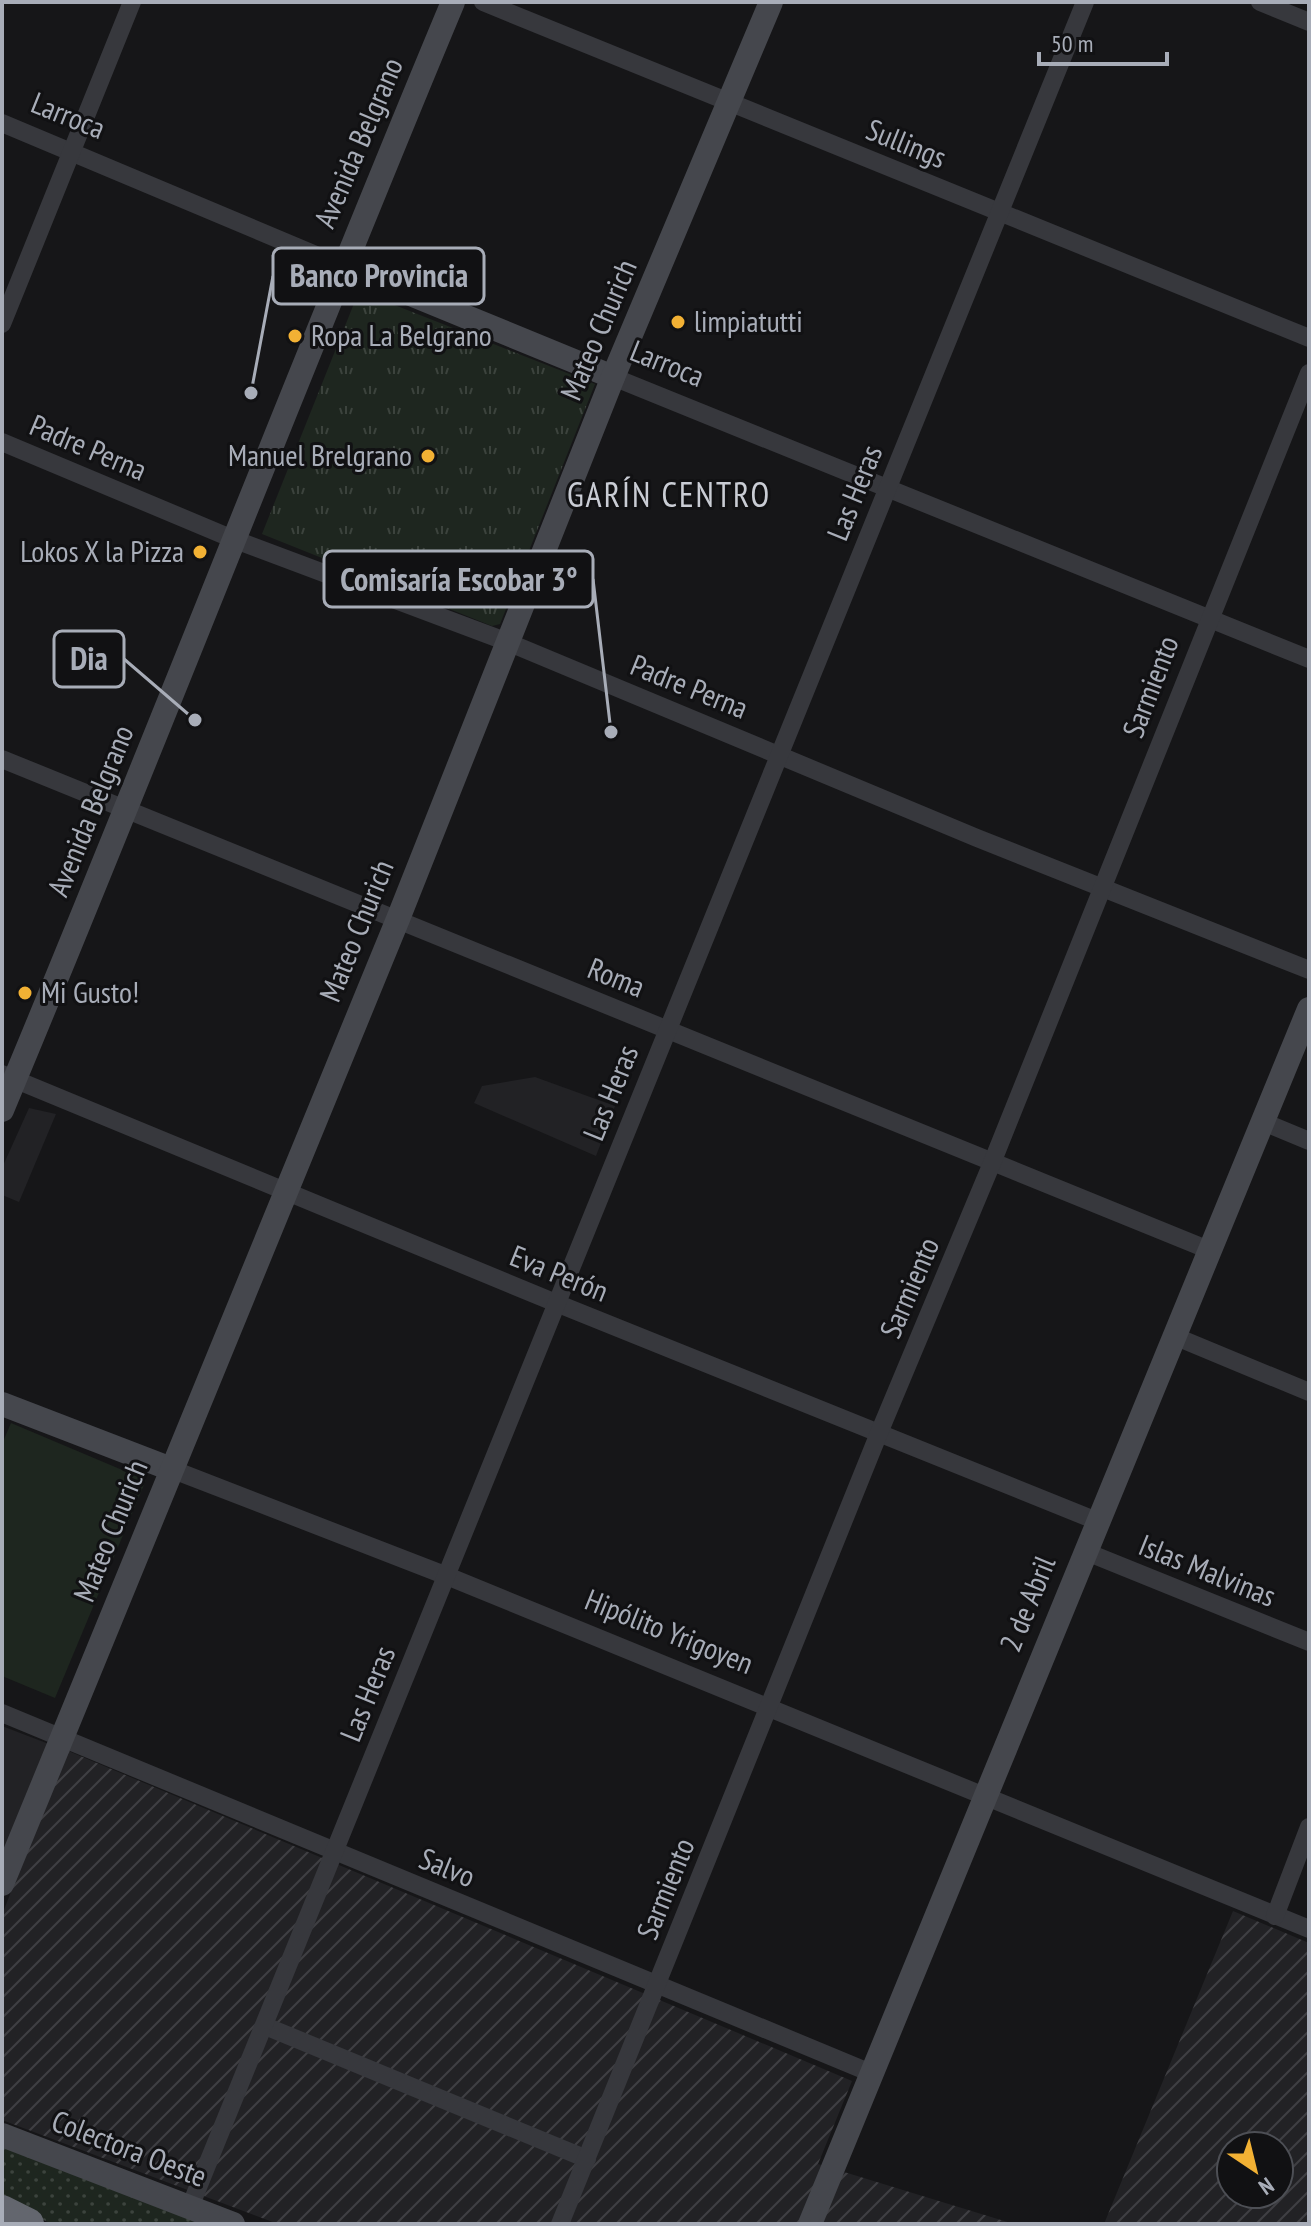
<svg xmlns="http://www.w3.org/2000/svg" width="1311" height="2226" viewBox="0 0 1311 2226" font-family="'PT Sans Narrow',sans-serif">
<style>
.built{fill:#222225}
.industrial{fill:url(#industrial-furrows);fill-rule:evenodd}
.grass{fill:url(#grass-dots)}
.park{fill:url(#park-tufts)}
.garden{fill:#1e261f}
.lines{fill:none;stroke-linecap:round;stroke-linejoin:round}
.street{stroke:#37383d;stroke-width:18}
.secondary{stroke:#45474d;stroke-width:24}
.highway{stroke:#63666e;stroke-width:32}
.poi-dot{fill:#f2b134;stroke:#111113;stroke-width:3}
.labels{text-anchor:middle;stroke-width:6;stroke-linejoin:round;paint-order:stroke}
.street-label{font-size:30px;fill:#a8adb8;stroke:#111113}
.poi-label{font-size:30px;fill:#a8adb8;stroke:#111113;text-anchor:start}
.quarter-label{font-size:34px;letter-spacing:2px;fill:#c9ccd4;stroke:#111113}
.leader{fill:none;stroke:#a8adb8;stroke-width:3}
.callout-dot{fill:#a8adb8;stroke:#111113;stroke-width:3}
.callout{fill:#111113;stroke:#a8adb8;stroke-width:3}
.callout-label{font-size:32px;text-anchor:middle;font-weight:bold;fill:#a8adb8}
</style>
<defs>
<pattern id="industrial-furrows" width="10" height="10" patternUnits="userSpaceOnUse" patternTransform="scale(2)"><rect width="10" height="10" fill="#222225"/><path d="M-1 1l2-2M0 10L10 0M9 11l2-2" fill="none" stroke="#3f3f43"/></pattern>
<pattern id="grass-dots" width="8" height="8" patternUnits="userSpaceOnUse" patternTransform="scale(2)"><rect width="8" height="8" fill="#1e261f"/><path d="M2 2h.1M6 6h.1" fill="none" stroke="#3c433d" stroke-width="1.8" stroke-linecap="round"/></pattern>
<pattern id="park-tufts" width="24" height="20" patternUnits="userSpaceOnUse" patternTransform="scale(2)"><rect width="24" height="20" fill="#1e261f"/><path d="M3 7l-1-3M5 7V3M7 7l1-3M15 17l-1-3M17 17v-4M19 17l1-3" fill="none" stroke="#3c433d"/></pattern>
</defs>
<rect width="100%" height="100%" fill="#161618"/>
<!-- built -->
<g class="built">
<path d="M535 1077 615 1106 596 1156 474 1103 482 1086Z"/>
<path d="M29 1108 56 1114 19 1202 2 1195V1168Z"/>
<path d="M2 1726 49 1744 2 1863Z"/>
</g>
<!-- industrial -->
<g class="industrial">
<path d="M66 1750 852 2081 818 2164 1014 2224H278L2 2120V1915Z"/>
<path d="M1233 1911 1309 1943V2224H1104ZM1231 2146H1279V2194H1231Z"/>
</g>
<!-- grass -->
<path class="grass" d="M2 2145 208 2224H52L2 2200Z"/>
<!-- park -->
<path class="park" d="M359 291 595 384 500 624 492 626 262 534Z"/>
<!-- garden -->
<path class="garden" d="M11 1423 146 1480 55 1698 2 1676V1444Z"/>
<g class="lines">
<!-- street -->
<g class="street">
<path d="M483 2 1309 338"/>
<path d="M1260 2 1309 22"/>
<path d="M2 123 342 266"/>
<path d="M2 324 132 2"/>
<path d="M613 377 1309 659"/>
<path d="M2 442 233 539 505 641 977 838 1309 970"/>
<path d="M2 759 1209 1250"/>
<path d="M2 1074 556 1303 1097 1521"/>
<path d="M1261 1121 1309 1141"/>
<path d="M1174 1336 1309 1392"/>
<path d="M171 1469 447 1576 1309 1929"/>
<path d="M1084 1551 1309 1642"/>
<path d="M2 1713 871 2073"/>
<path d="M1275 1916 1309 1827"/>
<path d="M265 2026 587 2159"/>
<path d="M190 2207 1085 2"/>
<path d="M560 2224 879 1433 992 1163 1309 373"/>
</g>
<!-- secondary -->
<g class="secondary">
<path d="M342 266 613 377"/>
<path d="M2 1110C156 742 299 370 453 2"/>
<path d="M2 1404 171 1469"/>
<path d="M2 1884 398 919 613 377 771 2"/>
<path d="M2 2135 233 2224"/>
<path d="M810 2224 1309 1009"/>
</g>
<!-- highway -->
<path class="highway" d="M2 2211 28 2224"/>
</g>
<!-- markers -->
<g class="poi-dot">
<circle cx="678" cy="322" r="8"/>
<circle cx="295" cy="336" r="8"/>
<circle cx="428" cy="456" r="8"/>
<circle cx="200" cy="552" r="8"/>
<circle cx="25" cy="993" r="8"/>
</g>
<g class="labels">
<!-- street labels -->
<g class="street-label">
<text transform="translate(68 116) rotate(22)" y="10">Larroca</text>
<text transform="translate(359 143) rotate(-67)" y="10">Avenida Belgrano</text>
<text transform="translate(906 144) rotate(22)" y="10">Sullings</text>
<text transform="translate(599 330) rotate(-67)" y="10">Mateo Churich</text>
<text transform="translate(667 364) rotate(22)" y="10">Larroca</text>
<text transform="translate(88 448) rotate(23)" y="10">Padre Perna</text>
<text transform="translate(855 493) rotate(-68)" y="10">Las Heras</text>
<text transform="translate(689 687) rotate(22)" y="10">Padre Perna</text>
<text transform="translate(1151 687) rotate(-69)" y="10">Sarmiento</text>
<text transform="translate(91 811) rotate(-68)" y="10">Avenida Belgrano</text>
<text transform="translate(357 931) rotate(-68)" y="10">Mateo Churich</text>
<text transform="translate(616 978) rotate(22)" y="10">Roma</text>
<text transform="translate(611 1093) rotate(-68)" y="10">Las Heras</text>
<text transform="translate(559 1274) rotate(22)" y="10">Eva Perón</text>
<text transform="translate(910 1288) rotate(-67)" y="10">Sarmiento</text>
<text transform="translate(111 1531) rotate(-68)" y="10">Mateo Churich</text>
<text transform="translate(1207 1571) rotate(22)" y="10">Islas Malvinas</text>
<text transform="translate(1028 1604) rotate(-68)" y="10">2 de Abril</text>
<text transform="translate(669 1632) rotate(22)" y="10">Hipólito Yrigoyen</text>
<text transform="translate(368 1694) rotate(-68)" y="10">Las Heras</text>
<text transform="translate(447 1868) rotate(22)" y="10">Salvo</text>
<text transform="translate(666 1889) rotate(-68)" y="10">Sarmiento</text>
<text transform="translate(129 2149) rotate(21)" y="10">Colectora Oeste</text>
</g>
<!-- poi labels -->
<g class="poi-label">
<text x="694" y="332">limpiatutti</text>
<text x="311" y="346">Ropa La Belgrano</text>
<text x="412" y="466" text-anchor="end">Manuel Brelgrano</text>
<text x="184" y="562" text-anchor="end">Lokos X la Pizza</text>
<text x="41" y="1003">Mi Gusto!</text>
</g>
<!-- quarter labels -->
<g class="quarter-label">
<text x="669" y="507">GARÍN CENTRO</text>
</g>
</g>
<!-- callouts -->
<path class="leader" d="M251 393L273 276M611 732L593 579M195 720L124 659"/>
<g class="callout-dot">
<circle cx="251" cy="393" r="8"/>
<circle cx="611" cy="732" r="8"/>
<circle cx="195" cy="720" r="8"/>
</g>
<g class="callout">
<rect x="273" y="248" width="211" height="56" rx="8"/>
<rect x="324" y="551" width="269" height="56" rx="8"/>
<rect x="54" y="631" width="70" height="56" rx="8"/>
</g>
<g class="callout-label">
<text x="379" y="287">Banco Provincia</text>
<text x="459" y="591">Comisaría Escobar 3°</text>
<text x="89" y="670">Dia</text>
</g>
<!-- border -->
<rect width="1311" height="2226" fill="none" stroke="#a8adb8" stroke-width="8"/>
<!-- north arrow -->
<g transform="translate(1255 2170) rotate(145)"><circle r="38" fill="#111113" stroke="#4d4f55" stroke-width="2"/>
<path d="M0-6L14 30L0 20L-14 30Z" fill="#f2b134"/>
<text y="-12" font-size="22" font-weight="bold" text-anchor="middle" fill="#a8adb8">N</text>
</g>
<!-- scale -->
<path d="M1039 52v12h128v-12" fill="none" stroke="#a8adb8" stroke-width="4"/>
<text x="1051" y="52" font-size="24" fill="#a8adb8" stroke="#111113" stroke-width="6" paint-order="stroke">50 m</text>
</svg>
